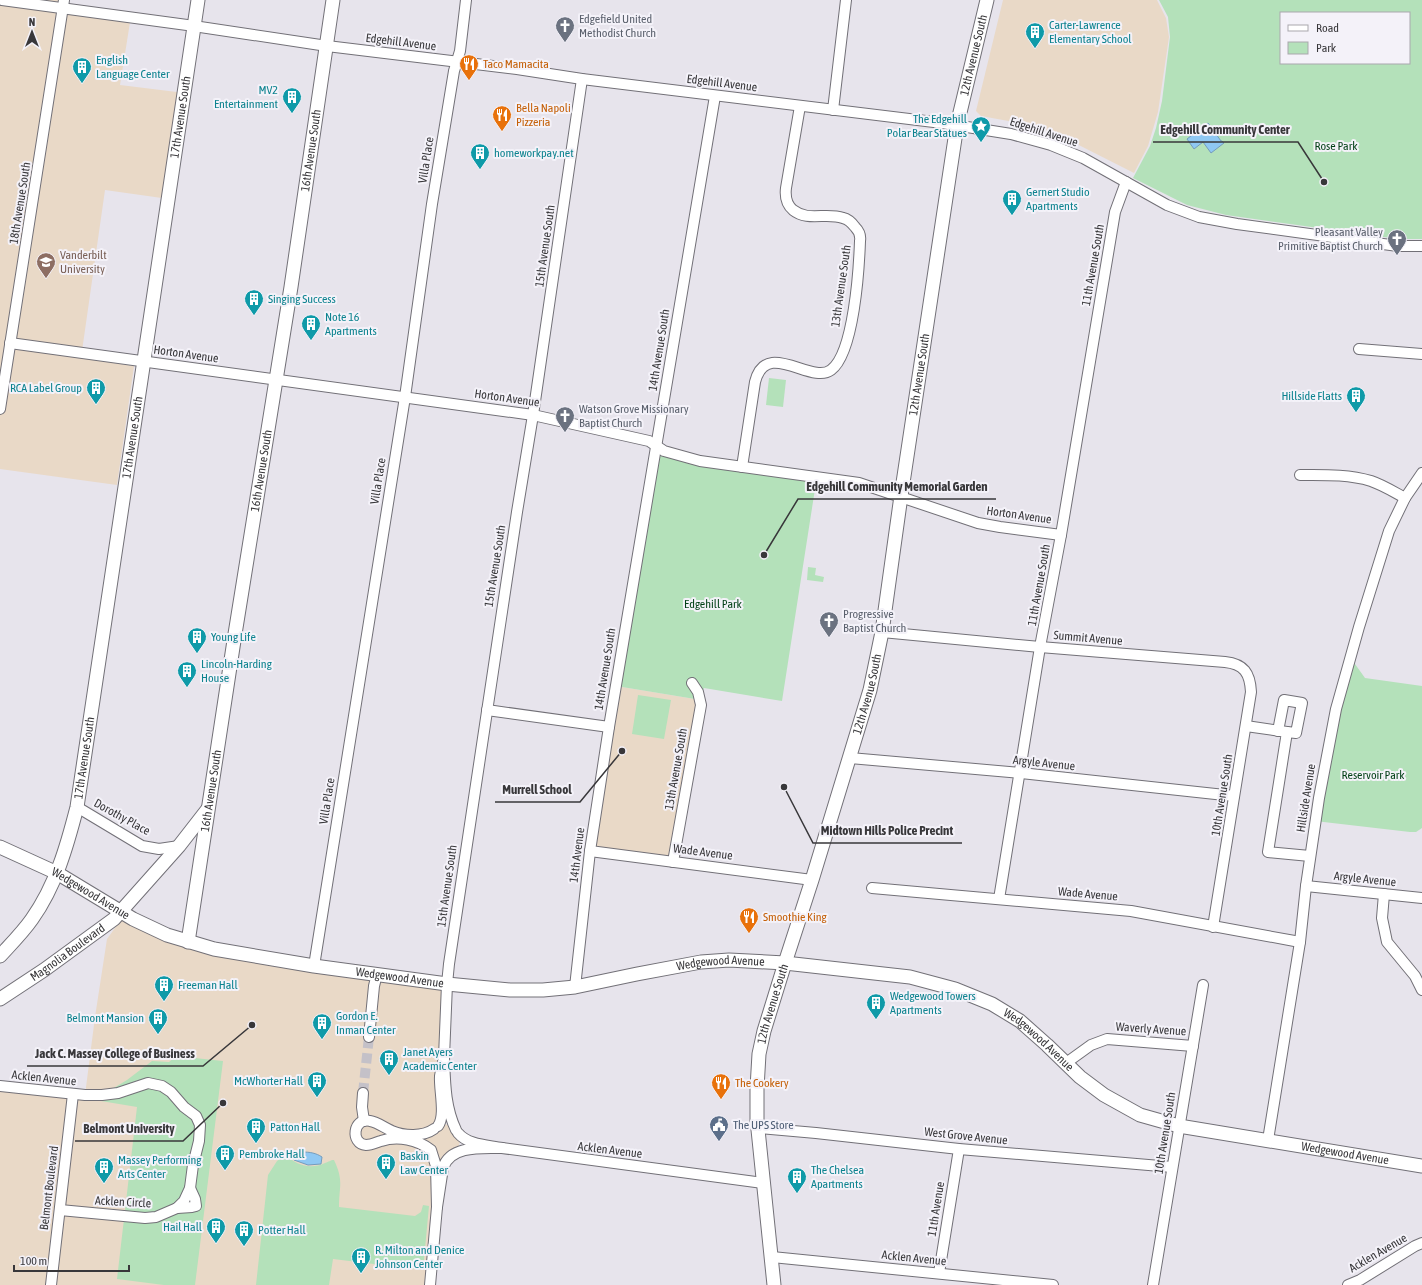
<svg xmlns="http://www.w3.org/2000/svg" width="1422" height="1285" viewBox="0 0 1422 1285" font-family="'Asap Condensed',sans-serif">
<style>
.education{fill:#e9d9c7}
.green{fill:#b4e1ba;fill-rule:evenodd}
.water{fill:#8fc8f3;stroke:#759cbc}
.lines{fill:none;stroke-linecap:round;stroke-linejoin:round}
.minor-tunnel{stroke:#c4c1c8;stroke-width:10;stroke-dasharray:10 5;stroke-linecap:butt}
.minor-casing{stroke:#727077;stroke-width:12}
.major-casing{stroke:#727077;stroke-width:15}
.minor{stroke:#fff;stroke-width:10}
.major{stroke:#fff;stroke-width:13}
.labels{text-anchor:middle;stroke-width:4;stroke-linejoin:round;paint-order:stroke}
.worship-label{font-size:12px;fill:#5b616d;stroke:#f4f2f9;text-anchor:start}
.culture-label{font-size:12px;fill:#0d838f;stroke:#f4f2f9;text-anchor:start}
.street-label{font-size:12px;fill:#38373a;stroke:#f4f2f9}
.food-label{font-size:12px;fill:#c56008;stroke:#f4f2f9;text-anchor:start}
.park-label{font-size:12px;fill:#003f15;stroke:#f4f2f9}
.education-label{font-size:12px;fill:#785e54;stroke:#f4f2f9;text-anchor:start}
.service-label{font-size:12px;fill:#4e5e75;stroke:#f4f2f9;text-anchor:start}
.leader{fill:none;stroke:#38373a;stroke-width:1.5}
.callout-dot{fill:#38373a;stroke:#f4f2f9;stroke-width:1.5}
.callout-label{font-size:13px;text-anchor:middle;font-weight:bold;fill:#38373a;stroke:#f4f2f9;stroke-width:4;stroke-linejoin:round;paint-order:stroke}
</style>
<rect width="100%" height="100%" fill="#e7e4ec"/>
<!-- education -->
<g class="education">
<path d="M0 0H64L63 8 131 16 120 85 185 93 169 199 105 190 81 358 134 366 117 485 0 469Z"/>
<path d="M1003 0H1157L1166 18 1169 37 1158 112 1148 146 1134 173 1055 133 1019 123 981 116 976 111Z"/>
<path d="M616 686 701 700 673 862 590 851Z"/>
<path d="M125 914 214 949 447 984 445 1124 450 1126 460 1138V1142L458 1148 452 1155 442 1156 430 1285H0V1089L85 1095 95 1017 107 939Z"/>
</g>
<!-- green -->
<g class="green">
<path d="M1159 0H1422V239H1398L1226 215 1187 205 1133 178 1150 146 1156 128 1162 101 1170 37 1168 17ZM1281 13H1409V63H1281Z"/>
<path d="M769 378 786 380 783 407 766 405Z"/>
<path d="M656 445 664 451 817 476 782 701 704 688 701 700 616 686Z"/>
<path d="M808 567 816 568 815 575 824 577 823 582 807 580Z"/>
<path d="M1349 663 1355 664 1365 678 1422 686V828L1416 832H1410L1315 821Z"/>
<path d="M638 695 671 700 664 739 632 734Z"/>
<path d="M176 1056 223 1061 195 1285H164L117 1279 137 1107 101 1101 102 1095 127 1080 152 1061 169 1062Z"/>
<path d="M285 1155C297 1165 310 1170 325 1163 329 1162 330 1160 334 1160 344 1181 339 1186 339 1207L415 1216 421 1212 423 1205 429 1206 423 1270 333 1259 329 1285H256L268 1175 277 1161Z"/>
</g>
<!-- water -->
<g class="water">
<path d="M1208 123 1221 141H1222L1224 143 1211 153 1203 142 1194 149 1187 139Z"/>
<path d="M302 1152C310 1152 316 1153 322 1157L321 1164 308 1165 294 1160 295 1153Z"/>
</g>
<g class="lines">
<!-- minor-tunnel -->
<path class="minor-tunnel" d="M363 1093 369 1037"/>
<defs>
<g id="minor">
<path d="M2 0 187 25 327 46 517 69 582 79 942 123 1011 134 1051 145 1083 158 1167 205 1199 217 1237 224 1383 244 1398 246H1422"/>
<path d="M833 110 846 0"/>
<path d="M10 343 533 415 649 441 664 451 700 461 859 483 978 523 1000 527 1061 535"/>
<path d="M1359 349 1422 354"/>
<path d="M0 409 64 0"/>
<path d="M742 467 755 382C766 338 811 385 831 370 854 353 859 269 860 241 861 235 859 231 855 227 852 223 848 219 843 218 826 212 808 222 793 210 786 204 785 196 786 188L800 106"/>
<path d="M1300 475C1323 475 1348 474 1371 481 1383 485 1394 492 1405 498"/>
<path d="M882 632 1040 647 1225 662C1244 664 1250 673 1251 692L1213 927"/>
<path d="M487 710 609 727"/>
<path d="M1246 726 1287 732 1268 852 1310 856"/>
<path d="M1278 731 1284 700 1302 703 1296 733 1287 732"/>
<path d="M850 758 1021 773 1234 796"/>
<path d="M77 807 142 846 159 849 179 846"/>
<path d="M590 851 812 880"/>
<path d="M673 862 701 705 698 692 692 683"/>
<path d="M1306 886 1422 898"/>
<path d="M872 888 1131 911 1300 942"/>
<path d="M1384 894 1382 918 1387 942 1415 976 1422 990"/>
<path d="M999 899 1040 647 1061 535 1115 212 1126 182"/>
<path d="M314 966 405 397 432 204 454 71 460 51 466 0"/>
<path d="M575 987 590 851 609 727 715 96"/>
<path d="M369 1037 374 986 377 974"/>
<path d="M444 1057 447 984 449 964 517 512 533 415 582 79"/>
<path d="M1066 1063 1091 1045 1107 1039 1193 1046"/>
<path d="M0 1086 85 1095H102L118 1093 148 1083 162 1086 171 1092 184 1107 196 1116 200 1125 199 1141 193 1165 190 1188 184 1201 177 1208 156 1217 145 1218 60 1210"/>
<path d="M363 1093 362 1107 364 1121"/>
<path d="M438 1126C446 1115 439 1090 440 1076 441 1070 443 1063 444 1057 445 1083 445 1107 456 1130"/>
<path d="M758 1128 816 1133 959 1149 1172 1167"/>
<path d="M434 1129C423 1137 404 1136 392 1131 385 1128 377 1122 370 1121 353 1117 350 1144 366 1145 372 1145 377 1142 381 1141 398 1135 418 1140 431 1150L436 1166 437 1207 443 1168C450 1145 482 1148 502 1148 487 1145 468 1145 458 1133"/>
<path d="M1268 1140 1300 942 1306 886 1319 798 1336 709 1359 627 1389 531 1405 498 1422 473"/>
<path d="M502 1148 763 1183"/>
<path d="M177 1208 192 1207 196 1206 195 1199 190 1188"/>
<path d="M772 1257 1053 1285"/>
<path d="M939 1273 959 1149"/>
<path d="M51 1285 73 1094"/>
<path d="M430 1285 437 1207"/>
<path d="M1153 1285 1203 985"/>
<path d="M1348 1285 1360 1280 1415 1246 1422 1243"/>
</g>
<g id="major">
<path id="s1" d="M0 847 57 873 133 919 167 935 214 949 314 966 447 984 510 990H543L575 987 637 974 701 962 729 960 785 963 910 977 955 989 992 1004 1020 1021 1047 1045 1080 1077 1104 1095 1140 1115 1179 1126 1422 1166"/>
<path id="s2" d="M188 942 235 634 291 287 333 0"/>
<path id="s3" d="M0 956C11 944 23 932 32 919 56 885 67 846 77 807L198 0"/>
<path id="s4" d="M0 999 44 970 114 919 179 846 207 810"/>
<path id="s5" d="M774 1285 757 1120V1088L759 1054 764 1031 785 963 812 880 870 690 882 632 901 496 957 125 987 0"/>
</g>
</defs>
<!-- minor casing -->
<use href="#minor" class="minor-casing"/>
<!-- major casing -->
<use href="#major" class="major-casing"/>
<!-- minor -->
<use href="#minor" class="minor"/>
<!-- major -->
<use href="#major" class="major"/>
</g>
<!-- icons -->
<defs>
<symbol id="church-pin" viewBox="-11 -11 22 30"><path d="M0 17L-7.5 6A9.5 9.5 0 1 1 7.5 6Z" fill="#6b7280" stroke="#f4f2f9"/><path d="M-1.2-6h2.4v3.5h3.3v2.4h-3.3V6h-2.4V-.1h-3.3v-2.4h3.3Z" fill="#fff"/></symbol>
<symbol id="building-pin" viewBox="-11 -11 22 30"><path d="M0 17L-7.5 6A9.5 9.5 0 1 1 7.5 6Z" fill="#0f9aa8" stroke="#f4f2f9"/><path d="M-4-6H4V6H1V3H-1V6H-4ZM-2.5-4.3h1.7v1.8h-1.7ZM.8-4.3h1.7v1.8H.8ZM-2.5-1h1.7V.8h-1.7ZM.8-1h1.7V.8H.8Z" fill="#fff"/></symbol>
<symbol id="restaurant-pin" viewBox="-11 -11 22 30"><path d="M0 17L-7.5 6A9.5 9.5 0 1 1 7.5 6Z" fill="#e8710a" stroke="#f4f2f9"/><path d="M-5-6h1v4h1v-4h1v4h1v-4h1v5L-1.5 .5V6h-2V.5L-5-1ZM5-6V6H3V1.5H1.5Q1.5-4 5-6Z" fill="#fff"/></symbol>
<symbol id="sight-pin" viewBox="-11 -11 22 30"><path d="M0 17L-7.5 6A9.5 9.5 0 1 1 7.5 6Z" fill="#0f9aa8" stroke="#f4f2f9"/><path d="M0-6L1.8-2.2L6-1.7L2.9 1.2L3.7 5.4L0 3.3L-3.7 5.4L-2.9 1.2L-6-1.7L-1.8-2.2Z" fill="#fff"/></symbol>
<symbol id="university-pin" viewBox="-11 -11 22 30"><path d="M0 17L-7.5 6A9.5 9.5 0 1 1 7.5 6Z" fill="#8d6e63" stroke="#f4f2f9"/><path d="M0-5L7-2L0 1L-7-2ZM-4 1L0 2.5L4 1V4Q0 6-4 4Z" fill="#fff"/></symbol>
<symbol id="civic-pin" viewBox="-11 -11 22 30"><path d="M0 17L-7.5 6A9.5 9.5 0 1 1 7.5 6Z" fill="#5c6f8a" stroke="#f4f2f9"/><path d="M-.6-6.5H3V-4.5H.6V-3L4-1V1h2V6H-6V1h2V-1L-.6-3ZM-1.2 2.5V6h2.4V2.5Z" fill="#fff"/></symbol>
</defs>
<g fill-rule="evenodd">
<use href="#church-pin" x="554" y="15" width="22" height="30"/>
<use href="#building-pin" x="1024" y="21" width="22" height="30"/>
<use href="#restaurant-pin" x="458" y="53" width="22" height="30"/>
<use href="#building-pin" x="71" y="56" width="22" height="30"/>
<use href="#building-pin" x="281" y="86" width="22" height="30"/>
<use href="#restaurant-pin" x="491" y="104" width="22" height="30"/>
<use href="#sight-pin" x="970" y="115" width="22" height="30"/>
<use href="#building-pin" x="469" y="142" width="22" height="30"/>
<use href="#building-pin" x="1001" y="188" width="22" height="30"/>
<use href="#church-pin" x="1386" y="228" width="22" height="30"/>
<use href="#university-pin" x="35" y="251" width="22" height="30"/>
<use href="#building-pin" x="243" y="288" width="22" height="30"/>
<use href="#building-pin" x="300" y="313" width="22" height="30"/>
<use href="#building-pin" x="85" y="377" width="22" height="30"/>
<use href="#building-pin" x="1345" y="385" width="22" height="30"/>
<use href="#church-pin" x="554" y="405" width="22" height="30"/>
<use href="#church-pin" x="818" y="610" width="22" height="30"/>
<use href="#building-pin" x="186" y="626" width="22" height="30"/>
<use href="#building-pin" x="176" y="660" width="22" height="30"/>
<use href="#restaurant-pin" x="738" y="906" width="22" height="30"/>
<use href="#building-pin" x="153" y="974" width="22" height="30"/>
<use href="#building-pin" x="865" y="992" width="22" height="30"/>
<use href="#building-pin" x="147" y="1007" width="22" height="30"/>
<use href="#building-pin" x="311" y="1012" width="22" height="30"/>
<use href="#building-pin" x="378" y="1048" width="22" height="30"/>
<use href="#building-pin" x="306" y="1070" width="22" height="30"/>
<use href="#restaurant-pin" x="710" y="1072" width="22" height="30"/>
<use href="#civic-pin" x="708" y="1114" width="22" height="30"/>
<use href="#building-pin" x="245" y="1116" width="22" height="30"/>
<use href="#building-pin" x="214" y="1143" width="22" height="30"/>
<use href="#building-pin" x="375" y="1152" width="22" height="30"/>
<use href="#building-pin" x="93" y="1156" width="22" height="30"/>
<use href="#building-pin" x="786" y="1166" width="22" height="30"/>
<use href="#building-pin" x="205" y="1216" width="22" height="30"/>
<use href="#building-pin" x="233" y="1219" width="22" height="30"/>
<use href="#building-pin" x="350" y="1246" width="22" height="30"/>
</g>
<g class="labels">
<!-- worship labels -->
<g class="worship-label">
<text x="579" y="23">Edgefield United<tspan x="579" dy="14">Methodist Church</tspan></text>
<text x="1383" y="236" text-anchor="end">Pleasant Valley<tspan x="1383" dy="14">Primitive Baptist Church</tspan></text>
<text x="579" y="413">Watson Grove Missionary<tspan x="579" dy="14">Baptist Church</tspan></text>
<text x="843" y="618">Progressive<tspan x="843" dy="14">Baptist Church</tspan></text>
</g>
<!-- culture labels -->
<g class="culture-label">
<text x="1049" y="29">Carter-Lawrence<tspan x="1049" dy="14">Elementary School</tspan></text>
<text x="96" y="64">English<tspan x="96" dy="14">Language Center</tspan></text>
<text x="278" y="94" text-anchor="end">MV2<tspan x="278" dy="14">Entertainment</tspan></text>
<text x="967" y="123" text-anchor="end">The Edgehill<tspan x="967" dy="14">Polar Bear Statues</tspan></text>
<text x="494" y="157">homeworkpay.net</text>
<text x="1026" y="196">Gernert Studio<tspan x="1026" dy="14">Apartments</tspan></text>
<text x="268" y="303">Singing Success</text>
<text x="325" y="321">Note 16<tspan x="325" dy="14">Apartments</tspan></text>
<text x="82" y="392" text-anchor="end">RCA Label Group</text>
<text x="1342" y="400" text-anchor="end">Hillside Flatts</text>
<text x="211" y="641">Young Life</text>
<text x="201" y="668">Lincoln-Harding<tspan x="201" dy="14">House</tspan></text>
<text x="178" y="989">Freeman Hall</text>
<text x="890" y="1000">Wedgewood Towers<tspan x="890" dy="14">Apartments</tspan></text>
<text x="336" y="1020">Gordon E.<tspan x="336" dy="14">Inman Center</tspan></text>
<text x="144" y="1022" text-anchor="end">Belmont Mansion</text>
<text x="403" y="1056">Janet Ayers<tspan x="403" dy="14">Academic Center</tspan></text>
<text x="303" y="1085" text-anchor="end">McWhorter Hall</text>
<text x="270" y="1131">Patton Hall</text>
<text x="239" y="1158">Pembroke Hall</text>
<text x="400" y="1160">Baskin<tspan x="400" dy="14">Law Center</tspan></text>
<text x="118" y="1164">Massey Performing<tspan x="118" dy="14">Arts Center</tspan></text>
<text x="811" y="1174">The Chelsea<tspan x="811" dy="14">Apartments</tspan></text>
<text x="202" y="1231" text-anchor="end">Hail Hall</text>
<text x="258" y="1234">Potter Hall</text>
<text x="375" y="1254">R. Milton and Denice<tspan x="375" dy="14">Johnson Center</tspan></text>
</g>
<!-- street labels -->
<g class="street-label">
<text transform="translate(401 42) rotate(7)" y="4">Edgehill Avenue</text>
<text dy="4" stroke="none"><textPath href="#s5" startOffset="1256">12th Avenue South</textPath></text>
<text transform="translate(722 83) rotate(7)" y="4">Edgehill Avenue</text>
<text dy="4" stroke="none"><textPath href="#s3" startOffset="868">17th Avenue South</textPath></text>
<text transform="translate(1044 132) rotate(18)" y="4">Edgehill Avenue</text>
<text dy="4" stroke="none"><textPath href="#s2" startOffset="801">16th Avenue South</textPath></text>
<text transform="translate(426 160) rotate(-81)" y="4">Villa Place</text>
<text transform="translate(20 203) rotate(-81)" y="4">18th Avenue South</text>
<text transform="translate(545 246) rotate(-82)" y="4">15th Avenue South</text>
<text transform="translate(1093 265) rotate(-80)" y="4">11th Avenue South</text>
<text transform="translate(841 286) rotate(-82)" y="4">13th Avenue South</text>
<text transform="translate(659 350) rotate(-81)" y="4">14th Avenue South</text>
<text transform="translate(186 354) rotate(8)" y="4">Horton Avenue</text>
<text dy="4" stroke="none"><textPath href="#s5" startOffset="932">12th Avenue South</textPath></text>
<text transform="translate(507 398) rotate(8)" y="4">Horton Avenue</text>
<text dy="4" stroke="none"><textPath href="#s3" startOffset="544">17th Avenue South</textPath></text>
<text dy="4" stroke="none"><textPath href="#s2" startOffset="477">16th Avenue South</textPath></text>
<text transform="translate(378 481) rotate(-81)" y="4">Villa Place</text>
<text transform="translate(1019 515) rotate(8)" y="4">Horton Avenue</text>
<text transform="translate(495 566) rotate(-81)" y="4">15th Avenue South</text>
<text transform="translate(1039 585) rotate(-80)" y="4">11th Avenue South</text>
<text transform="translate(1088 638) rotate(5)" y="4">Summit Avenue</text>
<text transform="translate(605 669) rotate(-81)" y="4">14th Avenue South</text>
<text dy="4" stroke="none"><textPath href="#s5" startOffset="608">12th Avenue South</textPath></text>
<text dy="4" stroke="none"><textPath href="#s3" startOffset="220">17th Avenue South</textPath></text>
<text transform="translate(1044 763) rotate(6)" y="4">Argyle Avenue</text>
<text transform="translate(676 769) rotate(-80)" y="4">13th Avenue South</text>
<text dy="4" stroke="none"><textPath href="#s2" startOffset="153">16th Avenue South</textPath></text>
<text transform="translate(1222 795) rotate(-81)" y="4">10th Avenue South</text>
<text transform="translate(1306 798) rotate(-81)" y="4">Hillside Avenue</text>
<text transform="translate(327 801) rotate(-81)" y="4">Villa Place</text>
<text transform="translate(122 817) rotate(29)" y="4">Dorothy Place</text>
<text transform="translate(703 852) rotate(7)" y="4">Wade Avenue</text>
<text transform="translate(577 855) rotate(-83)" y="4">14th Avenue</text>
<text transform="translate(1365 879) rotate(6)" y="4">Argyle Avenue</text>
<text transform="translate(447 886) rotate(-82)" y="4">15th Avenue South</text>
<text dy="4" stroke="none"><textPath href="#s1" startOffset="102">Wedgewood Avenue</textPath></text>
<text transform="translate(1088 894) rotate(5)" y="4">Wade Avenue</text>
<text dy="4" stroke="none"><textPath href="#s4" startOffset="82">Magnolia Boulevard</textPath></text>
<text dy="4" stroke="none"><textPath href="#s1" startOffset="750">Wedgewood Avenue</textPath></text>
<text dy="4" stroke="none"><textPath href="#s1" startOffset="426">Wedgewood Avenue</textPath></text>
<text dy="4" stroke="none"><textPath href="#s5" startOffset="284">12th Avenue South</textPath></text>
<text transform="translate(1151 1029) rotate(4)" y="4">Waverly Avenue</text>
<text dy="4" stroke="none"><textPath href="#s1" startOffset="1086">Wedgewood Avenue</textPath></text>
<text transform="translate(44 1078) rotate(6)" y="4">Acklen Avenue</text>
<text transform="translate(1165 1133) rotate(-81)" y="4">10th Avenue South</text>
<text transform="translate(966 1136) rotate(6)" y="4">West Grove Avenue</text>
<text transform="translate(610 1150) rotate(7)" y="4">Acklen Avenue</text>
<text dy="4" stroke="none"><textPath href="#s1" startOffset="1422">Wedgewood Avenue</textPath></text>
<text transform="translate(49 1188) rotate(-83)" y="4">Belmont Boulevard</text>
<text transform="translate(123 1202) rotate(3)" y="4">Acklen Circle</text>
<text transform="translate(936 1209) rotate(-81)" y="4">11th Avenue</text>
<text transform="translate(1378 1253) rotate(-30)" y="4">Acklen Avenue</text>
<text transform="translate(914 1258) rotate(6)" y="4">Acklen Avenue</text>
</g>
<!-- food labels -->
<g class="food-label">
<text x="483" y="68">Taco Mamacita</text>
<text x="516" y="112">Bella Napoli<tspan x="516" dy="14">Pizzeria</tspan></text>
<text x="763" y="921">Smoothie King</text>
<text x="735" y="1087">The Cookery</text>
</g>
<!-- park labels -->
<g class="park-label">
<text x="1336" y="150">Rose Park</text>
<text x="713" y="608">Edgehill Park</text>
<text x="1373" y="779">Reservoir Park</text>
</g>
<!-- education labels -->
<g class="education-label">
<text x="60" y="259">Vanderbilt<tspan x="60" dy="14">University</tspan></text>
</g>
<!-- service labels -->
<g class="service-label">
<text x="733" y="1129">The UPS Store</text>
</g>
</g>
<!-- callouts -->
<path class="leader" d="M1324 182L1298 142H1153M764 555L798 499H996M622 751L580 802H495M784 787L813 843H962M252 1025L203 1066H27M223 1103L183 1141H75"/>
<g class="callout-dot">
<circle cx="1324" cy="182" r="4"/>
<circle cx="764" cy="555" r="4"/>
<circle cx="622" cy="751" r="4"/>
<circle cx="784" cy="787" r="4"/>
<circle cx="252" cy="1025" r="4"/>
<circle cx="223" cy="1103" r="4"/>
</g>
<g class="callout-label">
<text x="1225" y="134">Edgehill Community Center</text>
<text x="897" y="491">Edgehill Community Memorial Garden</text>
<text x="537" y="794">Murrell School</text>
<text x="887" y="835">Midtown Hills Police Precint</text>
<text x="115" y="1058">Jack C. Massey College of Business</text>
<text x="129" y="1133">Belmont University</text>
</g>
<!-- legend -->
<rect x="1280" y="12" width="130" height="52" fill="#f4f2f9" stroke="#a9a7ad"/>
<rect x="1288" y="25" width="20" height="6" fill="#ffffff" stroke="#a9a7ad"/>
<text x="1316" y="32" font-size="12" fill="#38373a">Road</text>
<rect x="1288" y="42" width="20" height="12" fill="#b4e1ba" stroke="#a9a7ad"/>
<text x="1316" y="52" font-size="12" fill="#38373a">Park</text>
<!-- north arrow -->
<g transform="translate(32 32)" stroke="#f4f2f9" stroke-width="3" paint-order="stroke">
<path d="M0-3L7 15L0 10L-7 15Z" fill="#38373a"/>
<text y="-6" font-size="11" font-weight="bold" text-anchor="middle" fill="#38373a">N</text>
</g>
<!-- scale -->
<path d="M14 1265v6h115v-6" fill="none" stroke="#38373a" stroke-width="2"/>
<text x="20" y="1265" font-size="12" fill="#38373a" stroke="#f4f2f9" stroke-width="3" paint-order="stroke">100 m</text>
</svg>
